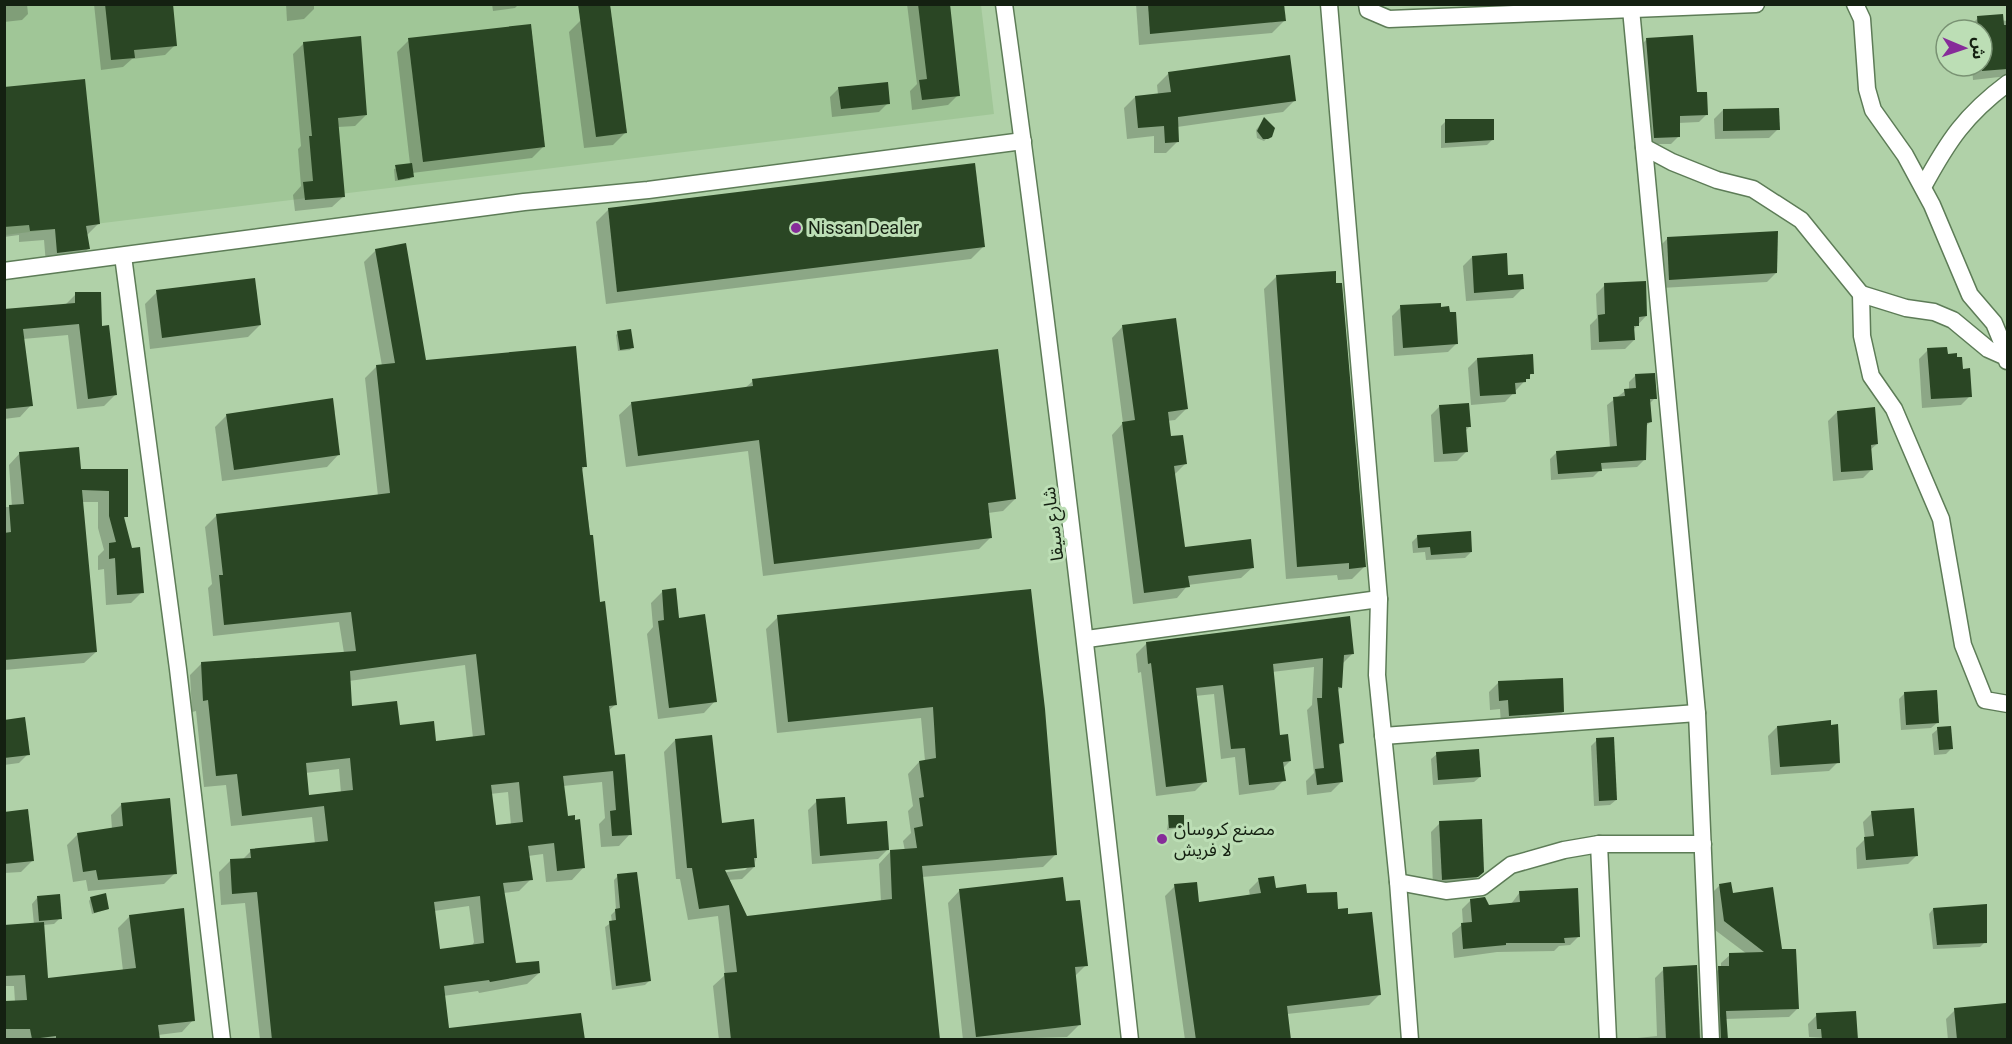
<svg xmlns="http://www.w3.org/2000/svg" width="2012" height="1044" viewBox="0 0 2012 1044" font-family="Roboto,'Noto Sans Arabic',sans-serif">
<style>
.built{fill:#a0c697}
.shadow{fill:#0003;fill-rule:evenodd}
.building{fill:#2a4624;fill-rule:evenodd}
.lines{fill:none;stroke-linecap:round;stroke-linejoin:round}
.minor-casing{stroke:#5d7c57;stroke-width:19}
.minor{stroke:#fff;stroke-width:16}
.poi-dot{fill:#862c99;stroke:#bcdeb5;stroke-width:2}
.labels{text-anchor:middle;stroke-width:6;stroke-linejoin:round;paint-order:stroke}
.poi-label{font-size:18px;fill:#142011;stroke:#bcdeb5;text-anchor:start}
.street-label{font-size:18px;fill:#142011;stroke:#bcdeb5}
</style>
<rect width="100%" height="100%" fill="#b0d1a8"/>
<!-- built -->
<path class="built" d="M4 5H981L994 114 5 235Z"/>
<!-- shadow -->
<g class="shadow">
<path d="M27 4 28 14 22 20 4 22V6Z"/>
<path d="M94 4H171L175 45 165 55 132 59 123 67 101 70Z"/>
<path d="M286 4H314V9L304 19 287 21Z"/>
<path d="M492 4H519L515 8 493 11Z"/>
<path d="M907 4H947L958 95 948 105 912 110 910 91 917 84Z"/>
<path d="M1136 4H1283L1284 21 1272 33 1139 45Z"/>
<path d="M1978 18 2008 21V76L1973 80 1972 66H1982V30H1969V27Z"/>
<path d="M581 20 625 133 613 145 584 148 569 32Z"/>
<path d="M409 40 544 146 532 158 412 173 410 179 395 181 394 169 410 164 397 52Z"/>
<path d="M1646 40 1696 94 1707 114 1699 122 1678 123 1679 136 1671 144H1647L1639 47Z"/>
<path d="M304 43 366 115 355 126 338 127 344 196 332 207 295 211 293 195 301 186 298 149 301 146 293 54Z"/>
<path d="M1168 74 1295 100 1283 112 1177 127 1178 141 1166 153H1154V136L1127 139 1124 108 1135 97 1158 95 1157 85Z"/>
<path d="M4 88 98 224 86 236 88 249 77 260 46 264 44 240 19 242V235L4 237Z"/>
<path d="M839 88 888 103 879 112 832 117 830 97Z"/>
<path d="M1723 110 1778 129 1769 138 1715 139 1714 119Z"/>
<path d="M1446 121 1492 140 1487 145 1441 148V126Z"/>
<path d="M1262 122 1273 133 1264 141 1257 138 1256 130Z"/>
<path d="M608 210 983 247 971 259 606 304 596 222Z"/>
<path d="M1667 239 1776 273 1767 282 1661 288 1658 248Z"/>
<path d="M376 250 424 362 585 466 581 471 615 705 608 711 613 756 630 834 619 846 601 847 599 824 605 818 602 782 563 786 567 818 583 868 572 880 546 882 543 854 528 856 531 879 519 891 503 893 515 965 539 973 527 984 479 993 478 991 443 996 447 1030 583 1040H260L245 903 221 905 219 872 230 861 242 860 251 851 315 844 312 817 231 826 226 785 204 787 196 711 192 712 190 675 201 664 344 653 339 622 213 636 208 588 212 584 205 527 217 515 378 496 365 378 377 366H382L364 262ZM465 665 473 738 435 742 351 708 349 681ZM339 769 341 793 308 797 305 773ZM508 792 511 825 494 827 490 794ZM469 906 474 942 472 946 438 951 434 911Z"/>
<path d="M1472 257 1507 276 1522 289 1513 298 1466 301 1463 266Z"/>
<path d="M1276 277 1364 567 1352 579 1338 580 1337 575 1286 579 1264 289Z"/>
<path d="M1605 285 1646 316 1633 330 1634 340 1625 349 1591 350 1590 325 1597 318 1596 294Z"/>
<path d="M157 292 260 325 248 337 150 349 145 304Z"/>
<path d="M76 294 100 327 115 395 104 406 77 409 68 335 23 339 31 405 20 417 4 419V311L64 306Z"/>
<path d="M1401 307 1457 343 1448 352 1394 356 1392 316Z"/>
<path d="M1123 326 1187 408 1175 420 1167 421 1170 438 1185 464 1174 475 1183 549 1253 567 1241 578 1188 585 1177 598 1133 604 1112 435 1123 423 1112 338Z"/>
<path d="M618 333 632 347 630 350 618 351 616 335Z"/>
<path d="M1928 350 1962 370 1970 396 1961 405 1922 408 1919 359Z"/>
<path d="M1477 359 1532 373 1505 402 1471 405 1468 368Z"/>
<path d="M1636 375 1655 398 1649 404 1650 422 1645 427 1644 460 1637 467 1601 469 1593 477 1551 480 1550 459 1557 452 1610 448 1607 405 1625 391 1629 390V382Z"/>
<path d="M753 381 1015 499 1003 511 988 513 991 537 979 549 763 576 748 451 626 467 619 415 632 403 745 388Z"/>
<path d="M1440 406 1470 426 1465 431 1466 452 1457 461 1434 462 1431 415Z"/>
<path d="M1837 412 1877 444 1870 450 1872 469 1863 478 1833 481 1828 421Z"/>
<path d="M227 415 339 454 327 467 222 481 215 427Z"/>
<path d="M20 453 79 471H127L126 516 123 519 142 592 131 603 106 605 104 569 98 570V556L104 550 98 528V502H82L96 652 84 663 4 670V507H12L9 465Z"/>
<path d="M1418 536 1471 552 1465 558 1426 560 1425 552 1413 553 1412 542Z"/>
<path d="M1030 590 1055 855 1043 867 922 877 939 1040H719L713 986 725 975 718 916 688 920 680 879H676L664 752 675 740 721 824 756 858 754 867 742 879 728 880 746 918 881 902 879 864 890 852 905 851 903 841 911 833 908 811 913 806 908 774 919 762 925 761 921 718 777 733 766 629 778 617ZM748 867 745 870 718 873 717 870Z"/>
<path d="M663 591 715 701 704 713 658 719 647 634 653 627 651 603Z"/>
<path d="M1146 644 1353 653 1342 664 1341 687 1337 691 1342 743 1338 747 1341 782 1331 792 1307 795 1306 781 1314 773 1307 710 1312 705 1314 667 1272 672 1279 737 1290 761 1283 768 1284 780 1274 790 1239 795 1235 757 1221 759 1214 694 1195 696 1205 781 1195 791 1156 796 1141 672 1138 673 1136 654Z"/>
<path d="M1498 683 1563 712 1554 721 1501 725 1500 709 1490 710 1489 692Z"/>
<path d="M1905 693 1937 723 1931 728 1901 730 1899 699Z"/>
<path d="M4 721 28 754 19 763 4 765Z"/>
<path d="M1777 727 1838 762 1829 771 1771 775 1768 736Z"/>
<path d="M1938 729 1952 748 1946 754 1934 755 1932 734Z"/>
<path d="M1597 740 1616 800 1610 805 1594 806 1591 746Z"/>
<path d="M1437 754 1480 777 1474 782 1433 785 1431 759Z"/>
<path d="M817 801 846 825 887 850 878 859 812 864 808 810Z"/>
<path d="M122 804 175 873 164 884 88 891 86 880 73 882 67 845 78 834 112 829 111 815Z"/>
<path d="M4 813 33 860 21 872 4 873Z"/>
<path d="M1872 813 1917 855 1908 864 1857 869 1856 848 1865 839 1863 822Z"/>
<path d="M1169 817 1183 827 1167 830Z"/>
<path d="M1440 823 1483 872 1473 881 1433 888 1431 832Z"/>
<path d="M618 876 649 981 645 985 612 990 605 927 612 922 611 915 616 910 614 880Z"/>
<path d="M1259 880 1275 890 1306 895 1336 911 1380 994 1369 1005 1287 1014 1289 1040H1185L1165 896 1175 886 1198 903 1250 896 1249 890Z"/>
<path d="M1719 886 1732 895 1781 951 1798 1008 1789 1017 1725 1019 1727 1040H1711L1710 976 1721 968V963L1730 955 1747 954 1715 930 1711 894Z"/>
<path d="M960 890 1064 903 1086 965 1074 977 1079 1025 1067 1037 963 1040 948 903Z"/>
<path d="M1520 892 1579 936 1570 945 1559 946 1554 951 1497 952 1454 958 1452 933 1463 924 1462 909 1471 900 1488 907 1511 904Z"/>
<path d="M37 898 60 918 54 924 43 925 47 980 123 971 118 928 130 916 193 1020 182 1032 158 1035V1040H4V1002H15L14 986H4V928L34 925 32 904Z"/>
<path d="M91 898 108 909 92 914 89 901Z"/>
<path d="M1933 909 1985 942 1980 947 1933 949 1929 914Z"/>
<path d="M1696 967 1701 1040H1618L1657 1036 1655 978 1664 969Z"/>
<path d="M2005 1005 2008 1040H1948L1946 1019 1955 1010Z"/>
<path d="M1817 1015 1856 1040 1809 1037 1808 1024Z"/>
</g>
<!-- building -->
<g class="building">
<path d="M105 4H173L177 46 134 50 135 58 111 60Z"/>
<path d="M578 4H610L627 133 596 137Z"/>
<path d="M918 4H950L960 96 922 100 919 80 927 79Z"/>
<path d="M1148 4H1284L1286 21 1150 34Z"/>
<path d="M2003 14 2004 25H2007V69L1982 71V30H1978L1977 16Z"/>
<path d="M531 24 545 147 423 162 408 38Z"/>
<path d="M1693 35 1697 92H1707L1708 115 1680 116V137L1654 138 1646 38Z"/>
<path d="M361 36 367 115 338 118 345 197 305 200 303 182 313 181 309 136H312L303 42Z"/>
<path d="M1290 55 1296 101 1178 117 1179 142 1165 143 1164 126 1138 128 1135 96 1171 92 1168 72Z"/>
<path d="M85 79 100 224 86 226 90 249 57 253 55 229 30 231 29 225 4 227V87Z"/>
<path d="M888 82 890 104 841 109 838 87Z"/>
<path d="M1779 108 1780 130 1723 131V109Z"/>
<path d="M1264 117 1275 128 1272 137 1268 139H1263L1257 131Z"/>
<path d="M1445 119H1494V140L1445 143Z"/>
<path d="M412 163 414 177 398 180 395 165Z"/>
<path d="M975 163 985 247 617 292 608 208Z"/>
<path d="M1778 231 1777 273 1669 280 1667 237Z"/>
<path d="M406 243 426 360 576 346 587 467H582L590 535H593L600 602 605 601 617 705 609 706 615 755 625 754 632 835 612 836 610 811 616 810 613 771 563 776 568 816 575 815V820L580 819 585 868 557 871 554 843 528 846 533 880 503 883 516 963 539 961 540 973 490 982 489 980 444 986 449 1028 581 1013 585 1040H272L257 892 232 894 230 859 251 858 250 849 328 841 324 806 242 816 237 774 216 776 208 700 203 701 201 662 356 651 351 612 224 625 219 575H223L216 514 390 493 376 365 395 363 375 249ZM476 654 485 735 436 741 434 721 400 725 397 701 352 706 350 671ZM350 758 353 790 309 795 306 763ZM519 782 523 822 496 825 491 785ZM480 896 484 943 440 949 434 902Z"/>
<path d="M1507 253 1508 275 1523 274 1524 289 1474 293 1472 256Z"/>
<path d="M1336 271V283H1342L1366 567 1349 569V563L1297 567 1276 275Z"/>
<path d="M255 278 261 325 162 338 156 290Z"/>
<path d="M1646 281 1647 316 1639 317V326H1634L1635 340 1599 342 1598 315 1605 314 1604 283Z"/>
<path d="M75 292H101L102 326 109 325 117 395 88 399 79 324 23 329 33 406 4 409V309L75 303Z"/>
<path d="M1441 303V307L1449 306 1450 312H1456L1458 344 1403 348 1400 305Z"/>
<path d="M1176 318 1188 409 1168 412 1171 436 1183 435 1187 464 1174 466 1185 547 1251 539 1254 568 1188 576 1190 587 1144 593 1122 422 1135 420 1122 325Z"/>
<path d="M631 329 634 348 620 350 617 331Z"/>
<path d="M1947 347 1948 354 1957 353V357H1962L1963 369 1970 368 1972 397 1931 399 1927 348Z"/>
<path d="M998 349 1016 499 988 503 992 538 774 564 759 440 638 456 631 402 753 386 752 379Z"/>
<path d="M1533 354 1534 374H1530V379H1526V382L1515 383 1516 394 1480 396 1477 358Z"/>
<path d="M1655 373 1657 399H1650L1652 422 1647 423 1646 460 1601 463 1602 471 1558 474 1556 451 1617 446 1613 397 1625 396 1624 389 1636 388 1635 374Z"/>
<path d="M333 398 340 455 234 470 226 414Z"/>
<path d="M1469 403 1471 427H1466L1468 452 1443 454 1439 405Z"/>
<path d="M1875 407 1878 444 1871 445 1873 470 1841 472 1837 411Z"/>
<path d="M79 447 81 469H128V517H124L132 548 140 547 144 593 117 595 115 558 109 559V543L116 542 109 516V491L82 490 97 652 4 660V533L11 532 9 505 24 504 19 452Z"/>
<path d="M1471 531 1472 552 1431 555 1430 547 1418 548 1417 535Z"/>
<path d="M676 588 679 618 705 614 717 702 669 708 658 621 664 620 662 590Z"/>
<path d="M1031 589 1045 709 1057 855 922 866 940 1040H731L724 973 737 972 729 905 699 909 692 868H687L675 739 712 735 722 823 754 819 757 858H754L755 867 725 870 747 916 892 899 890 850 917 848 914 828 923 826 919 798 924 797 919 761 936 758 933 707 788 722 777 615Z"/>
<path d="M1350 616 1354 654 1344 655 1342 688 1338 687 1344 743 1339 744 1343 782 1317 785 1315 769 1324 768 1317 698H1322L1323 658 1273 664 1280 735 1288 734 1291 761 1283 762 1286 781 1249 785 1245 748 1231 749 1223 685 1196 688 1207 782 1166 787 1151 663 1148 664 1146 642Z"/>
<path d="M1563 678 1564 712 1509 716 1508 700 1499 701 1498 681Z"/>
<path d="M1937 690 1939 723 1906 725 1904 692Z"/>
<path d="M25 717 30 755 4 758V720Z"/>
<path d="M1831 720V725L1838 724 1840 763 1780 767 1777 726Z"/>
<path d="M1951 726 1953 749 1939 750 1937 727Z"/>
<path d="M1614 737 1617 800 1599 801 1596 738Z"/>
<path d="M1479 749 1481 777 1438 780 1436 752Z"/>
<path d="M845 797 847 824 887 821 889 850 820 856 816 799Z"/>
<path d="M170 798 177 874 98 880 96 870 83 872 77 833 123 826 121 803Z"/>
<path d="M1914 808 1918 856 1866 860 1864 837 1874 836 1871 811Z"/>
<path d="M28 809 34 861 4 864V812Z"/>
<path d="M1168 815H1184V827L1169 828Z"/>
<path d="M1482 819 1484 872 1478 877 1442 880 1439 821Z"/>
<path d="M637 872 651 981 616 986 609 921 616 920 615 909 620 908 617 874Z"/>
<path d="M1274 876 1276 888 1306 884 1307 893 1337 892 1338 909 1348 908V914L1372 912 1381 995 1287 1006 1291 1040H1196L1174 884 1197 882 1199 902 1261 893 1258 878Z"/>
<path d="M1063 877 1066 901 1080 900 1088 966 1075 967 1081 1025 976 1037 959 889Z"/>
<path d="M1731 882 1733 893 1773 887 1782 949H1796L1799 1009 1726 1011 1728 1040H1721L1718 966H1729V953L1764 952 1724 921 1719 884Z"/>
<path d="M1578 888 1580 937 1564 938 1565 943H1506V945L1463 949 1461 923 1472 922 1470 899 1485 897 1489 905 1520 902 1519 891Z"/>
<path d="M106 893 109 909 94 913 90 897Z"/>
<path d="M60 894 62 919 39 921 37 896Z"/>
<path d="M1987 904V943L1937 945 1933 908Z"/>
<path d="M184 908 195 1021 158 1025 160 1040H56V1036L32 1039 30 1029H6L5 1001 27 1000 25 975 4 976V925L44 922 48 978 136 968 129 915Z"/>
<path d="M1697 965 1700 1040H1666L1663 967Z"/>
<path d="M2006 1003 2007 1040H1957L1954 1008Z"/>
<path d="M1856 1011 1858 1040H1822L1821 1029H1817L1816 1013Z"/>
</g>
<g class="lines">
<defs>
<g id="minor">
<path d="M1004 4C1052 349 1092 694 1130 1040"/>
<path d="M1329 4 1379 599 1377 675 1398 882 1410 1040"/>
<path d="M1367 4 1368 10 1389 19 1756 4"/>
<path d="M1855 4 1862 19 1867 89 1873 110 1905 155 1932 205 1970 295 1994 323 2008 357"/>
<path d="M1631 9 1697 713 1711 1040"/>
<path d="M1644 147 1672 162 1717 180 1753 189 1801 220 1861 294 1862 336 1871 376 1894 409 1941 519 1963 645 1985 700 2008 704"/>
<path d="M1923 187C1948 141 1965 115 2008 83"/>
<path d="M123 256 178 669 222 1040"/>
<path d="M4 271 524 202 648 190 1023 141"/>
<path d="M1861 294 1906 308 1934 312 1953 320 1988 349 2006 357 2007 361"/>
<path d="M1087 639 1379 599"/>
<path d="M1383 736 1697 713"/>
<path d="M1599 844 1608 1040"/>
<path d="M1398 882 1446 891 1482 887 1511 865 1564 850 1599 844H1703"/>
</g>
</defs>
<!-- minor casing -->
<use href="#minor" class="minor-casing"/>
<!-- minor -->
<use href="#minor" class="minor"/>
</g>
<!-- markers -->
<g class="poi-dot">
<circle cx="796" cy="228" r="6"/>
<circle cx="1162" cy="839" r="6"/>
</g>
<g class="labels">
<!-- poi labels -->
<g class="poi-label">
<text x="808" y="234">Nissan Dealer</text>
<text x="1174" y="835">مصنع كروسان<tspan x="1174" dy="21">لا فريش</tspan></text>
</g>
<!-- street labels -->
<g class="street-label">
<text transform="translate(1053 524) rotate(-97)" y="6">شارع سيقا</text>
</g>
</g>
<!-- border -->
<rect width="2012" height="1044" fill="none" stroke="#142011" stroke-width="12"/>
<!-- north arrow -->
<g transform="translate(1964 48) rotate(92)"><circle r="28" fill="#bcdeb5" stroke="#799273" stroke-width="1.5"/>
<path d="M0-4.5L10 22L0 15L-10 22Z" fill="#862c99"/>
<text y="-9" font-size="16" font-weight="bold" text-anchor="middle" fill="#142011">ش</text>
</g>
</svg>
